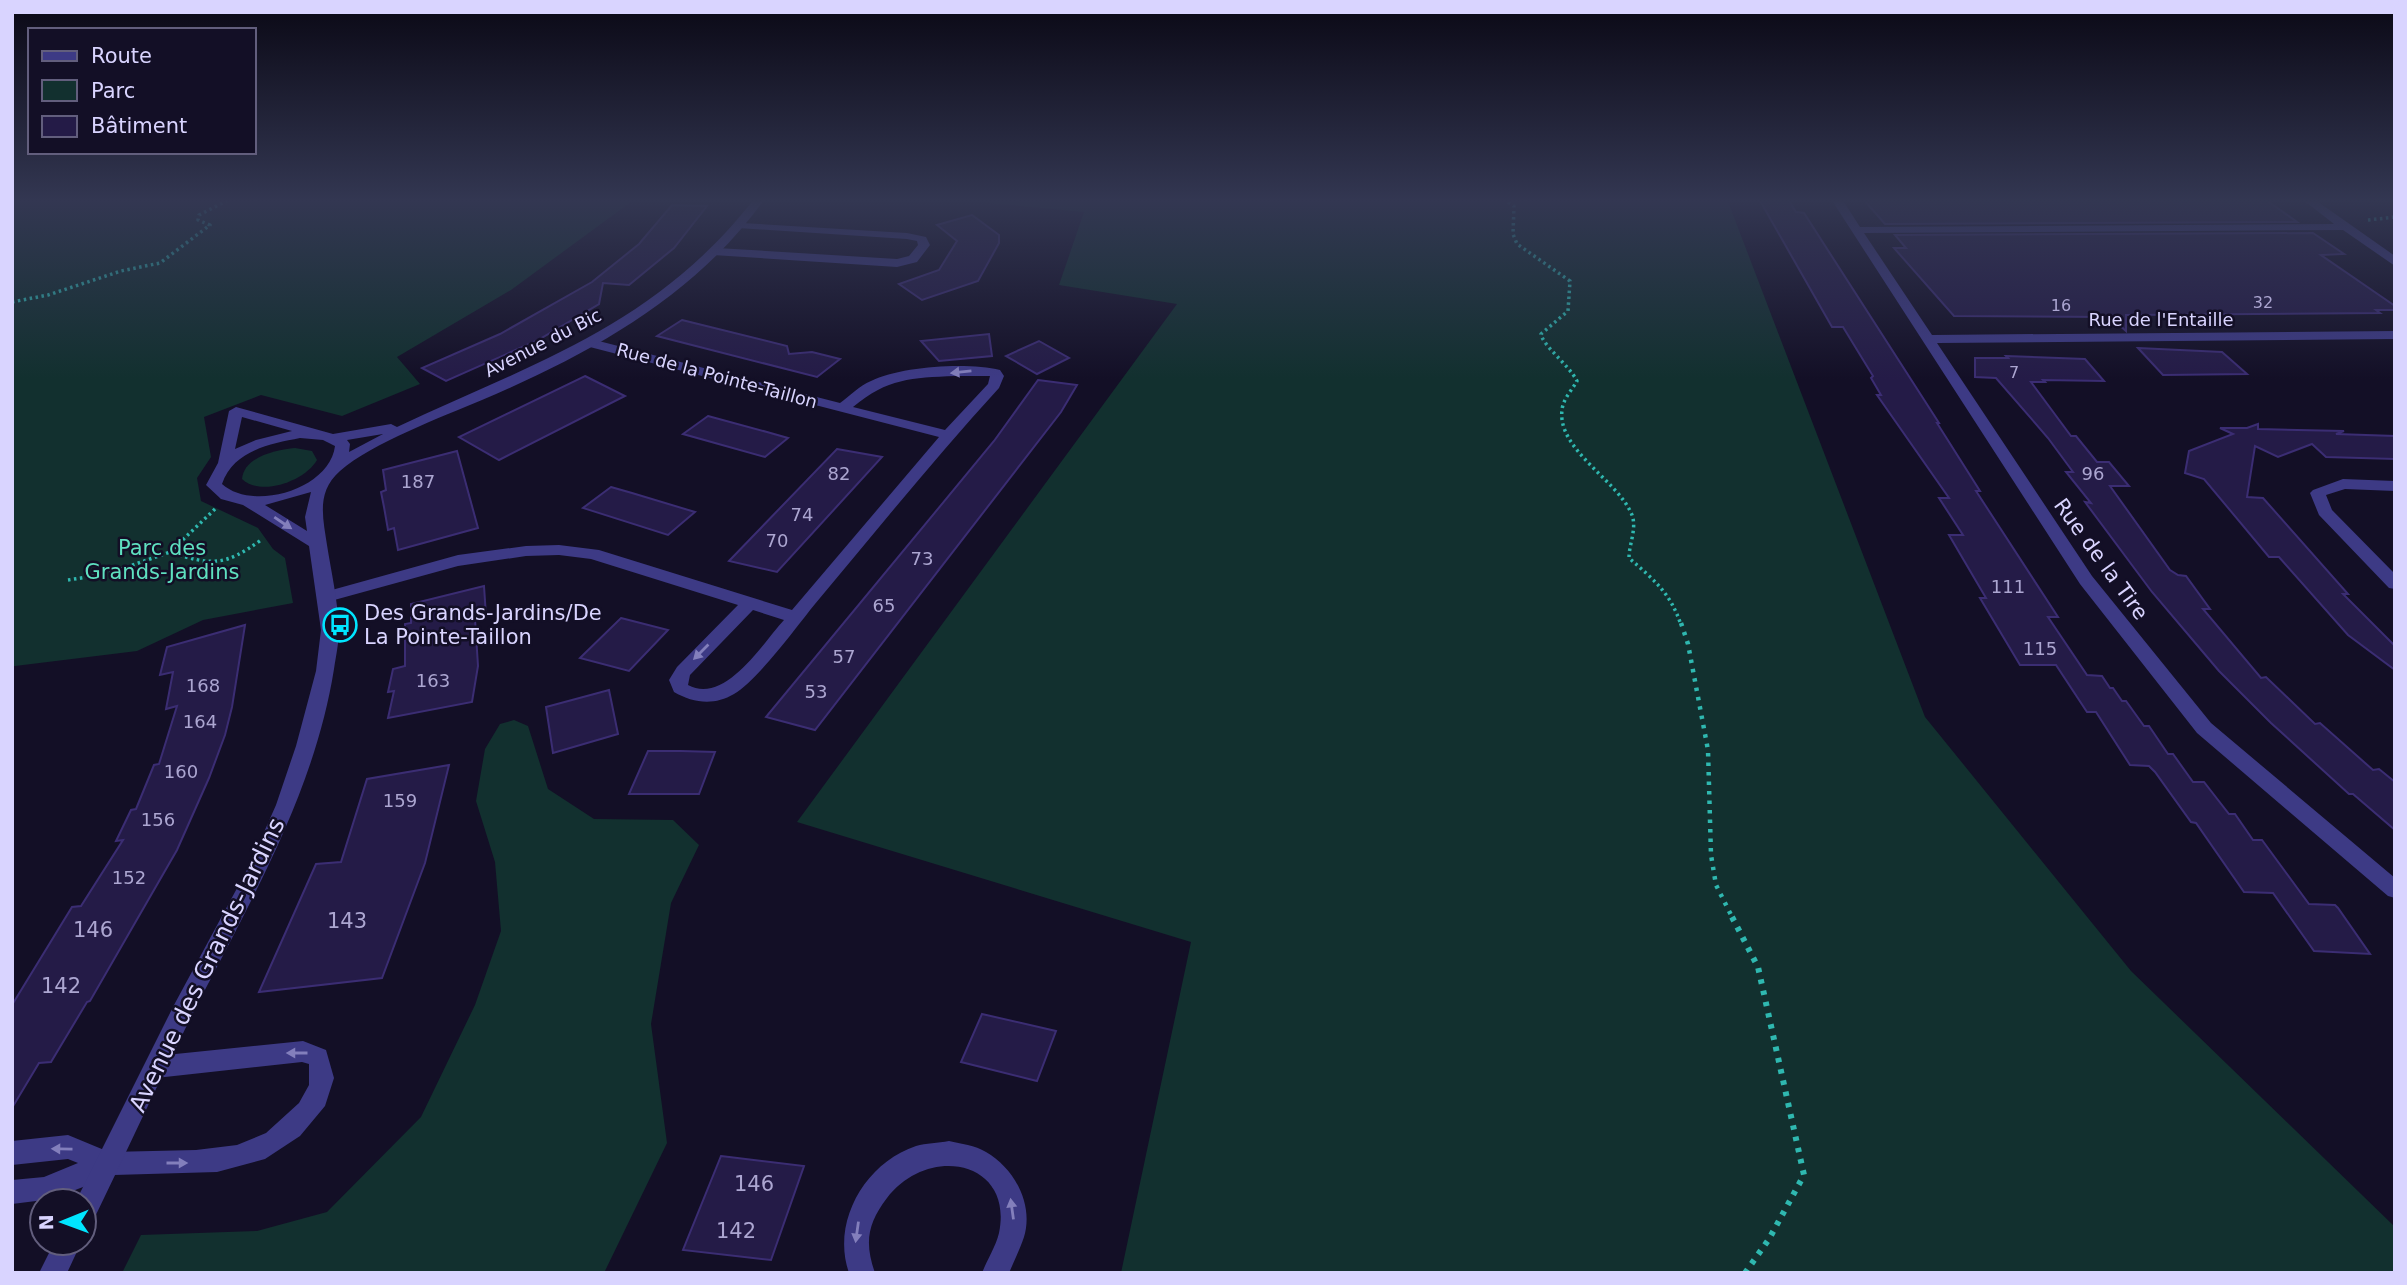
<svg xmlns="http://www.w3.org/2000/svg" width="2407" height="1285" viewBox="0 0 2407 1285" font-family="'DejaVu Sans',sans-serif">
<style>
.green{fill:#12302f}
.building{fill:#241b47;stroke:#3b2d73;stroke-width:2}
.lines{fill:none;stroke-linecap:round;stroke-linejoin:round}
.path-far2{stroke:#2fb8b0;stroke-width:3.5;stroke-dasharray:2.5 3.5;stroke-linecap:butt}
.path-far1{stroke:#2fb8b0;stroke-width:4.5;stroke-dasharray:3.5 6;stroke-linecap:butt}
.path{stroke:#2fb8b0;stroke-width:6;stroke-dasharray:4.5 7;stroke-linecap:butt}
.minor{fill:#3d3a85;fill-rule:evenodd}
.tertiary{fill:#3d3a85;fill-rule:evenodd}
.oneway{fill:#837fbc}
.labels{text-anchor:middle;stroke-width:5;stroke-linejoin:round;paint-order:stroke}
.far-number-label{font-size:16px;fill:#aca6d1}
.far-street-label{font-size:18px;fill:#d9d4ff;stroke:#130f26}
.number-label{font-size:18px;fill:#aca6d1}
.park-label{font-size:21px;fill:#5fe0c0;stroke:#130f26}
.street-label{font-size:21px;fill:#d9d4ff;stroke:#130f26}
.poi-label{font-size:21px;fill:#d9d4ff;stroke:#130f26;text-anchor:start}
.near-number-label{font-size:21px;fill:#aca6d1}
.near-street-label{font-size:24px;fill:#d9d4ff;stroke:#130f26}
</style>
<rect width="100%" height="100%" fill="#130f26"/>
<!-- green -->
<g class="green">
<path d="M12 199H635L511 290 397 357 420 384 342 416 261 395 204 417 211 457 197 478 201 501 258 528 273 549 285 558 293 603 203 620 137 651 15 666H12Z"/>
<path d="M946 199H1727L1925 717 2131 971 2395 1227V1273H1121L1191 942 797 822 1177 304 1059 285 1084 212Z"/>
<path d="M295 448 312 451 317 460C305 481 261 497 242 479 244 456 277 450 295 448Z"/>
<path d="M514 720 528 726 548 789 594 819 673 820 699 845 671 903 651 1024 667 1143 604 1273H122L141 1235 257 1231 327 1212 421 1117 475 1005 501 931 495 862 476 801 485 749 500 724Z"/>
</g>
<!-- building -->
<g class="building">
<path d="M1759 199H1788L1796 212 1804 213 1939 423H1937L1980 491H1976L2058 617H2048L2087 675 2102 676 2110 688H2113L2122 701H2126L2144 726H2149L2168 754H2173L2193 782H2204L2229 814H2235L2253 840H2262L2309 904 2335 905 2338 908 2370 954 2314 951 2273 893 2244 892 2196 823 2191 822 2155 772 2149 766 2130 765 2096 712H2087L2056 665H2020L1980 598H1986L1949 535H1963L1939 498H1949L1877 395H1881L1871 378 1873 376 1843 327H1832Z"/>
<path d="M1863 199H2265L2297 222 1885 224Z"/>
<path d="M672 205 707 206 674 248 629 285 603 283 599 304 538 340 446 381 422 368 500 334 592 282 639 244Z"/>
<path d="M972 215 999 235V243L978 281 922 300 899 284 939 270 957 241 937 225Z"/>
<path d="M2313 233 2344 254 2321 255 2395 306V310H2376L2380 313 2126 315V331L2110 317 1954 316 1894 248H1906L1895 235Z"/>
<path d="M682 320 787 346 789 354 812 352 840 359 817 377 657 336Z"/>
<path d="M989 334 992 356 939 361 921 341Z"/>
<path d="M1039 341 1069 358 1037 374 1006 356Z"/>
<path d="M2138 348 2222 352 2247 374 2163 375Z"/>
<path d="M2006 356 2085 359 2104 381 2043 380 2045 382H2031L2071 436H2076L2097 462H2109L2129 486H2110L2170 570 2178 575 2186 576 2210 609H2203L2261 678 2266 677 2315 724 2320 723 2373 770 2379 769 2395 782V830L2353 794H2349L2271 723 2219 671 2152 592 2085 502 2091 503 2066 472H2073L2048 438 1996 378 1975 377V358H2008Z"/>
<path d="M585 376 625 396 499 460 459 437Z"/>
<path d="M1038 380 1077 385 1061 412 815 730 766 717 994 441Z"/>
<path d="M708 416 767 432 788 438 765 457 683 434Z"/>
<path d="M2258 424V429L2344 431 2336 434 2395 436V459L2326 457 2312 444 2278 457 2255 446 2247 497 2263 498 2348 594H2343L2395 646V670L2348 635 2279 557H2269L2204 479 2185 473 2189 451 2233 434 2220 428H2247Z"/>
<path d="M837 449 882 457 777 572 729 561Z"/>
<path d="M457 451 478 528 398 550 394 528 388 530 384 507 381 492 386 490 383 470Z"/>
<path d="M611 487 632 493 695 512 668 535 583 508Z"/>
<path d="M484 586 486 616 475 619 478 666 472 702 388 718 394 691 388 692 393 669 405 666V624L411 623V604Z"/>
<path d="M621 618 668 630 629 671 580 658Z"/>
<path d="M245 625 232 707 225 735 209 778 177 850 90 1001 87 1002 51 1062 39 1063 12 1108V1005L72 907 81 906 123 840 116 841 131 810 136 809 154 765 159 764 177 706 166 709 173 672 160 675 167 647Z"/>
<path d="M609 690 618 734 553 753 546 707Z"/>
<path d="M648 751H681L715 752 699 794H629Z"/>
<path d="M449 765 425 863 382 978 259 992 316 864 341 862 367 779Z"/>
<path d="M982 1014 1056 1031 1037 1081 961 1062Z"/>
<path d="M721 1156 804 1166 771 1260 683 1250Z"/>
</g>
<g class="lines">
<!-- path-far2 -->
<g class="path-far2">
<path d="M1503 199 1514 206 1513 234 1517 244 1570 281 1568 311 1541 334C1543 346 1569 365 1577 381 1572 390 1563 399 1562 410 1557 450 1618 480 1632 515 1637 529 1629 544 1629 558 1654 580 1670 592 1681 625"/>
<path d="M2368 220 2395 217"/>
<path d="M12 302 48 295 121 271 160 263 210 225 198 220 199 215 230 199"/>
<path d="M215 509 170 552C212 566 225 566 261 540"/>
<path d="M68 580 107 574 170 552"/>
</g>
<!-- path-far1 -->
<path class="path-far1" d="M1681 623 1688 644 1708 750 1711 855 1716 885 1733 919"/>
<!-- path -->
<path class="path" d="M1732 917 1758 967 1804 1175 1769 1239 1745 1273"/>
<!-- minor -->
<g class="minor">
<path d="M1831 199H1842L1860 227 2334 224 2302 199H2314L2395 256V266L2343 230 1864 233 1932 335 2395 331V339L1937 343 2092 576 2211 723 2395 878V898L2388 896 2197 733 2080 584Z"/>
<path d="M742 223 907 233 926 237 930 245 917 262 897 267 713 255V249L717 248 897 259 909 256 918 245 917 241 907 239 738 228 736 226Z"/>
<path d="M591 339 840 403C850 396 859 386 871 381 901 366 968 362 1000 370L1004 376 999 388C935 458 876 531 815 604 798 625 757 681 734 694 714 706 693 703 674 692L669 680 677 667 738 605 591 559 559 555 526 556 458 566 327 602 321 601 319 597 321 593 458 555 526 546 559 545 599 550 792 610 939 437 586 346V340ZM955 376H990L988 384 945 430 853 407C888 378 911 378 955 376ZM753 610 784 620C762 644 725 705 688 685L690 675Z"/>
<path d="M2343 479 2395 481V491L2345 489 2326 495 2332 510 2395 574V589L2389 588 2319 515 2310 493 2313 490Z"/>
<path d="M303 1041 326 1050 334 1078 325 1106 300 1136 265 1159 217 1172 114 1175 52 1199 12 1204V1180L44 1177 78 1163 68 1159 12 1165V1141L68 1135 109 1152 196 1150 237 1145 266 1133 299 1103 309 1085V1064L302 1062 156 1078 148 1075 144 1067 148 1059 156 1056Z"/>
<path d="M949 1141C961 1144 975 1145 986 1152 1014 1168 1034 1204 1024 1237 1020 1249 1014 1261 1009 1273H982C987 1260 996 1246 999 1233 1014 1160 928 1144 887 1198 868 1223 864 1242 875 1273H849C831 1222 865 1163 916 1146 926 1143 938 1143 949 1141Z"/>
</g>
<!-- tertiary -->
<g class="tertiary">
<path d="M754 199H765C694 297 592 353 482 400 442 417 372 443 340 471 316 492 323 518 327 545 331 570 338 602 339 629 339 642 336 656 334 669 314 795 248 905 191 1017 157 1085 126 1153 93 1221L84 1225V1201H76L174 1005 249 866 276 805 296 746 316 671 321 630 309 546 243 505 221 499 206 485 218 463 229 411 236 407 333 434 391 424 397 427C536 362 656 325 754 199ZM242 417 292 431 256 440 235 449ZM383 434 349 452 350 444 347 440ZM300 438 323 440 335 446C330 489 253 512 222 484 233 451 269 444 300 438ZM311 492 305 517 307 531 265 505Z"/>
<path d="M54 1243H81L67 1273H39Z"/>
</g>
</g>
<!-- one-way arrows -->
<defs><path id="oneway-solid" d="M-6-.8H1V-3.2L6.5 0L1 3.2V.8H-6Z" transform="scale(1.75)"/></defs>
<g class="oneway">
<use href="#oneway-solid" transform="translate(961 372) rotate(174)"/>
<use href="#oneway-solid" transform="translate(283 523) rotate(34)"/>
<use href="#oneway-solid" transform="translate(701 652) rotate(135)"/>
<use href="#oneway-solid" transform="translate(297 1053) rotate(-180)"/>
<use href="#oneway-solid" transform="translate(62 1149) rotate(-179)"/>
<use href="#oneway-solid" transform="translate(177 1163)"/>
<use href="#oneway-solid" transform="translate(1012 1209) rotate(-98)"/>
<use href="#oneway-solid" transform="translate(857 1232) rotate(98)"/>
</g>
<!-- sky -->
<linearGradient id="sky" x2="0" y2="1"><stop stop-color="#0a0815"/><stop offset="0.53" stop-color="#333752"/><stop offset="1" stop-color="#333752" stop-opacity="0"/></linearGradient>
<rect width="2407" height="379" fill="url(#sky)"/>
<!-- icons -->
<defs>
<symbol id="bus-ring" viewBox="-11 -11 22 22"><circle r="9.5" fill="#130f26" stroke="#00e5ff" stroke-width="1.5"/><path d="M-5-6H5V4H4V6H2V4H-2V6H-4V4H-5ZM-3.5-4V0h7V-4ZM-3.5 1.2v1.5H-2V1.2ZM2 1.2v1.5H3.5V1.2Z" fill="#00e5ff"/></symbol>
</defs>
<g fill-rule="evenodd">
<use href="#bus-ring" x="321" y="606" width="38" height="38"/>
</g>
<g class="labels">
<!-- far-number labels -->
<g class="far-number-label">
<text x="2263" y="308">32</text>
<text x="2061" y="311">16</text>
<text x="2014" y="378">7</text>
</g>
<!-- far-street labels -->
<g class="far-street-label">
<text x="2161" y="326">Rue de l'Entaille</text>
<text transform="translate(543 343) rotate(-27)" y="6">Avenue du Bic</text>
<text transform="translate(717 376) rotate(15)" y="6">Rue de la Pointe-Taillon</text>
</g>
<!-- number labels -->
<g class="number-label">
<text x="839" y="480">82</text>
<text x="2093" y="480">96</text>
<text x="418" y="488">187</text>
<text x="802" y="521">74</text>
<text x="777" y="547">70</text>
<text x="922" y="565">73</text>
<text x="2008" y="593">111</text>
<text x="884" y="612">65</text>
<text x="2040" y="655">115</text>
<text x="844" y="663">57</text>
<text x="433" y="687">163</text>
<text x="203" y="692">168</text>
<text x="816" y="698">53</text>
<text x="200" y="728">164</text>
<text x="181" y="778">160</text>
<text x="400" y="807">159</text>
<text x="158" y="826">156</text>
<text x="129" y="884">152</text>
</g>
<!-- park labels -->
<g class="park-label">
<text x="162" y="555">Parc des<tspan x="162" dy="24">Grands-Jardins</tspan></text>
</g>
<!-- street labels -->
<g class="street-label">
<text transform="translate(2101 559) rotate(54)" y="7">Rue de la Tire</text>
</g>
<!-- poi labels -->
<g class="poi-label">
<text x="364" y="620">Des Grands-Jardins/De<tspan x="364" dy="24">La Pointe-Taillon</tspan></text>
</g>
<!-- near-number labels -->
<g class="near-number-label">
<text x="347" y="928">143</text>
<text x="93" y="937">146</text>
<text x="61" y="993">142</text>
<text x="754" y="1191">146</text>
<text x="736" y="1238">142</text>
</g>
<!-- near-street labels -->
<g class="near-street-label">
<text transform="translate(207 965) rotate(-64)" y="8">Avenue des Grands-Jardins</text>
</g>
</g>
<!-- border -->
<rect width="2407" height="1285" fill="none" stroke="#d9d4ff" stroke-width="28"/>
<!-- legend -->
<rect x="28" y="28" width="228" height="126" fill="#130f26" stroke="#625e7d" stroke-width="2"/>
<rect x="42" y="51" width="35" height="10" fill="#3d3a85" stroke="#625e7d" stroke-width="2"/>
<text x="91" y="63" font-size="21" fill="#d9d4ff">Route</text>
<rect x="42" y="80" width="35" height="21" fill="#12302f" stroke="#625e7d" stroke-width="2"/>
<text x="91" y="98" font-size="21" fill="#d9d4ff">Parc</text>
<rect x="42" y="116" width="35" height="21" fill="#241b47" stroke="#625e7d" stroke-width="2"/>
<text x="91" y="133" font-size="21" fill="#d9d4ff">Bâtiment</text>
<!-- north arrow -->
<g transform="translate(63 1222) rotate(269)"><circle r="33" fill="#130f26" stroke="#625e7d" stroke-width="2"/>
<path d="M0-5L12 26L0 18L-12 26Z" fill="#00e5ff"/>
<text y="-10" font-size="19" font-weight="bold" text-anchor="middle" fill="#d9d4ff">N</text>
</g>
</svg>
